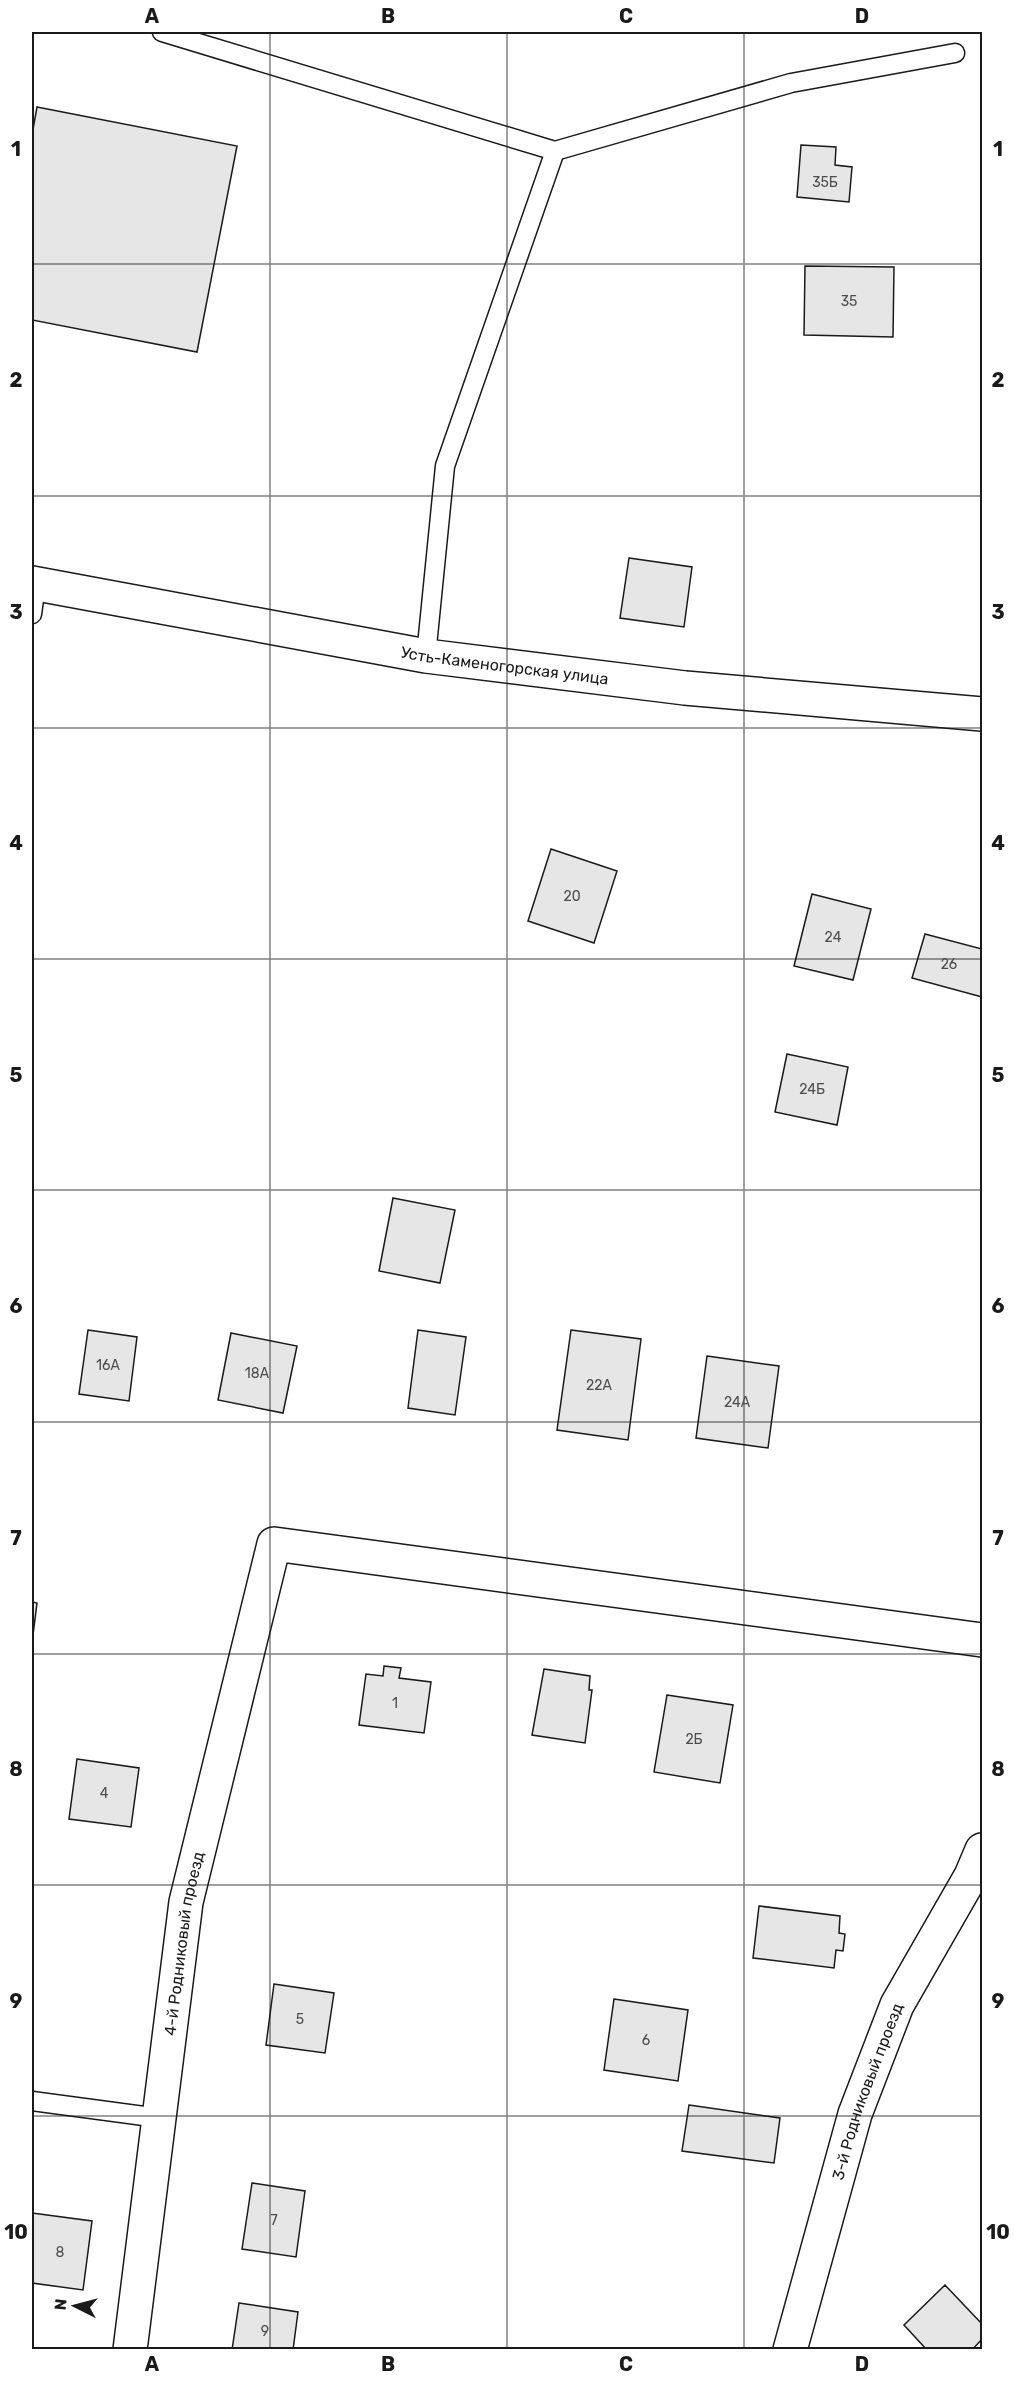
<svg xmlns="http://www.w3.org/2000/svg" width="1014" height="2381" viewBox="0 0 1014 2381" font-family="Rubik,sans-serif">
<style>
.building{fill:#e6e6e6;stroke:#1a1a1a;stroke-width:1.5}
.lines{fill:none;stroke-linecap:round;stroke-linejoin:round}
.service-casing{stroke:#1a1a1a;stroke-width:21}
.minor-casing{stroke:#1a1a1a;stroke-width:36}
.service{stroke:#fff;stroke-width:18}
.minor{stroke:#fff;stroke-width:33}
.grid{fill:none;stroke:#1a1a1a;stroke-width:1.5;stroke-opacity:0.55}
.labels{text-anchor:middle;stroke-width:4.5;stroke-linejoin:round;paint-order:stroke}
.number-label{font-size:14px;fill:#4d4d4d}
.street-label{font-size:16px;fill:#1a1a1a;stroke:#fff}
.neatline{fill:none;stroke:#1a1a1a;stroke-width:2}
.grid-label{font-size:20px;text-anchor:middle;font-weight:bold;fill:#1a1a1a}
</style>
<rect width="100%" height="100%" fill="#fff"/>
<!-- building -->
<g class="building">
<path d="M37 107 237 146 197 352 32 320V135Z"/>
<path d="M801 145 836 147 835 165 852 167 849 202 797 197Z"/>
<path d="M805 266 894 267 893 337 804 335Z"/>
<path d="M629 558 692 567 684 627 620 618Z"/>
<path d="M551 849 617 871 594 943 528 921Z"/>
<path d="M812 894 871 909 853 980 794 966Z"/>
<path d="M925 934 982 949V997L912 978Z"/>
<path d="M787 1054 848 1067 837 1125 775 1112Z"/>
<path d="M393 1198 455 1210 440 1283 379 1271Z"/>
<path d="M88 1330 137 1337 129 1401 79 1394Z"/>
<path d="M418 1330 466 1337 455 1415 408 1408Z"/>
<path d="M571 1330 641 1339 628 1440 557 1430Z"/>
<path d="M231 1333 297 1346 283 1413 218 1400Z"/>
<path d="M707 1356 779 1366 768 1448 696 1438Z"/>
<path d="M32 1602 37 1603 32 1643Z"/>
<path d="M384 1666 401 1668 399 1678 431 1682 424 1733 359 1725 366 1674 383 1676Z"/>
<path d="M544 1669 590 1676 589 1690H592L585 1743 532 1735Z"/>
<path d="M667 1695 733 1705 720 1783 654 1772Z"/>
<path d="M77 1759 139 1768 131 1827 69 1819Z"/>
<path d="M759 1906 840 1916 839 1933 845 1934 843 1951 836 1950 834 1968 753 1958Z"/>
<path d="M274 1984 334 1993 325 2053 266 2045Z"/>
<path d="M614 1999 688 2010 678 2081 604 2070Z"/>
<path d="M689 2105 780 2118 774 2163 682 2151Z"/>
<path d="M252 2183 305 2191 296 2257 242 2249Z"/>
<path d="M32 2213 92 2221 83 2290 32 2283Z"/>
<path d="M945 2285 982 2324V2339L972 2350H927L904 2325Z"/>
<path d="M239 2303 298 2312 293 2350H232Z"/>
</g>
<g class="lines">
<defs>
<g id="service">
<path d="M162 32 555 151 445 466 426 656"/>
<path d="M555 151 791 83 955 53"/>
<path d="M32 614 36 584"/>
<path d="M32 2101 159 2118"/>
</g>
<g id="minor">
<path id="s1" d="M32 583 426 656 685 688 982 714"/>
<path id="s2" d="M130 2350 186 1902 274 1544 982 1640"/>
<path id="s3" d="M790 2350 855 2114 897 2005 971 1876 982 1850"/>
</g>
</defs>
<!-- service casing -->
<use href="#service" class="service-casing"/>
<!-- minor casing -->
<use href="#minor" class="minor-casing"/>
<!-- service -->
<use href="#service" class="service"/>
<!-- minor -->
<use href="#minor" class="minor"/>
</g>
<!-- grid -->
<path class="grid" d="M270 32V2350M507 32V2350M744 32V2350M32 264H982M32 496H982M32 728H982M32 959H982M32 1190H982M32 1422H982M32 1654H982M32 1885H982M32 2116H982"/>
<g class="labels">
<!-- number labels -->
<g class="number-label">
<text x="825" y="187">35Б</text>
<text x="849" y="306">35</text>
<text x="572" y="901">20</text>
<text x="833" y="942">24</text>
<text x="949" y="969">26</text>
<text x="812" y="1094">24Б</text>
<text x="108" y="1370">16А</text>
<text x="257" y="1378">18А</text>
<text x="599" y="1390">22А</text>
<text x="737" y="1407">24А</text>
<text x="395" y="1708">1</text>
<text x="694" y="1744">2Б</text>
<text x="104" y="1798">4</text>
<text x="300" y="2024">5</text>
<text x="646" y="2045">6</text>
<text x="274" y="2225">7</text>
<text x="60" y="2257">8</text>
<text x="265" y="2336">9</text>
</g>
<!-- street labels -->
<g class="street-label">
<text dy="6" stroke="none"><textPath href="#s1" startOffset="480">Усть-Каменогорская улица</textPath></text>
<text dy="6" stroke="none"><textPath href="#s2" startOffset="410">4-й Родниковый проезд</textPath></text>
<text dy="6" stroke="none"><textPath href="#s3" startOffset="270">3-й Родниковый проезд</textPath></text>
</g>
</g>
<!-- border -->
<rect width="1014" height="2381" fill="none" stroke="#ffffff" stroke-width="66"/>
<!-- north arrow -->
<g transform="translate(75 2306) rotate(276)" stroke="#ffffff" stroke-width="4.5" paint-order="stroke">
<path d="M0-4.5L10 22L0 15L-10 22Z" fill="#1a1a1a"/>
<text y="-9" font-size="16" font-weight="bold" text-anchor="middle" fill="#1a1a1a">N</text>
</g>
<rect x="33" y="33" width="948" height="2315" class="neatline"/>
<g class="grid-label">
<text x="152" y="23">A</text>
<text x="388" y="23">B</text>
<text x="626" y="23">C</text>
<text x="862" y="23">D</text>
<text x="16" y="156">1</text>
<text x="998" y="156">1</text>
<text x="16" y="387">2</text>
<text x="998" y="387">2</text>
<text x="16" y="619">3</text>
<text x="998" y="619">3</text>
<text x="16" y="850">4</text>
<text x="998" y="850">4</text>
<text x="16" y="1082">5</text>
<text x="998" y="1082">5</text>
<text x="16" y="1313">6</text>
<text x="998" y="1313">6</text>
<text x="16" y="1545">7</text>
<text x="998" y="1545">7</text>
<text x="16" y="1776">8</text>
<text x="998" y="1776">8</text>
<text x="16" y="2008">9</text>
<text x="998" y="2008">9</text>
<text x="16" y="2239">10</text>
<text x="998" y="2239">10</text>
<text x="152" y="2371">A</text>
<text x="388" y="2371">B</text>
<text x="626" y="2371">C</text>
<text x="862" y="2371">D</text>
</g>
</svg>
